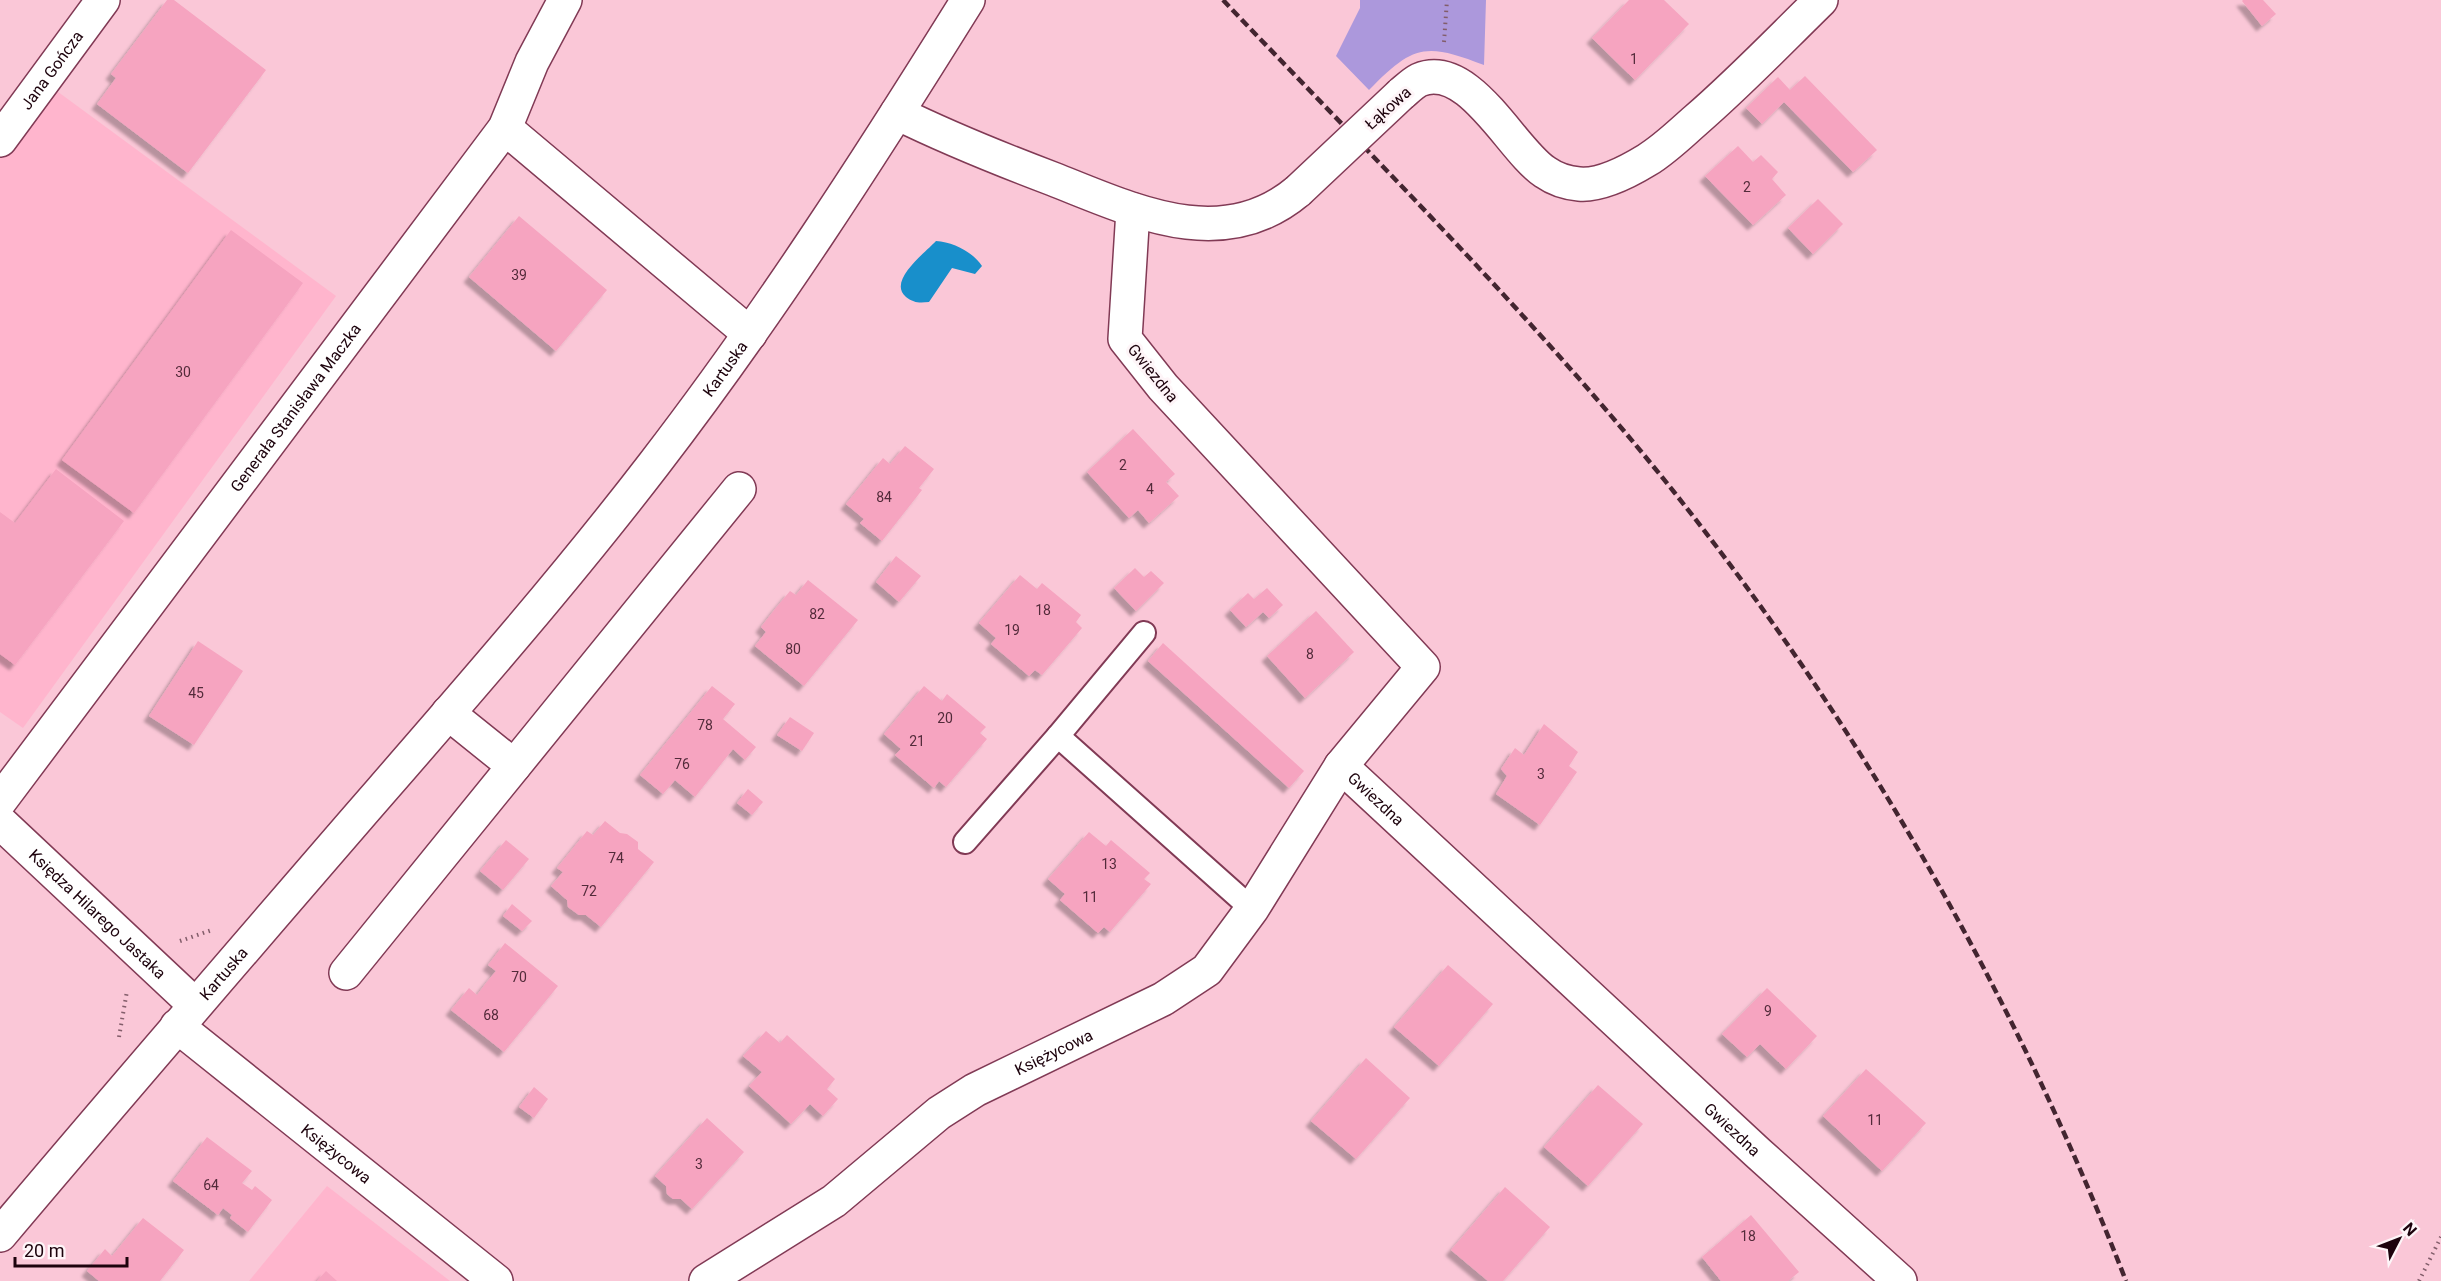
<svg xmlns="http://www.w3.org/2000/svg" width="2441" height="1281" font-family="Roboto,sans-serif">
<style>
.built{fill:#ffb5cd}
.green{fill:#ac98dc}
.water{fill:#188fcb}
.building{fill:#f6a4c0;filter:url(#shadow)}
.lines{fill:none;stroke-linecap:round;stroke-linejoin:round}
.lane-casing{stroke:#813a55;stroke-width:26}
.street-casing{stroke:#813a55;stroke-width:36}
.secondary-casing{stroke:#813a55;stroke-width:36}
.path{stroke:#825d6a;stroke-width:4;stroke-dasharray:1.5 4.5;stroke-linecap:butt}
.lane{stroke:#fff;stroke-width:22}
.street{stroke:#fff;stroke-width:33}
.secondary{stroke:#fff;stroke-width:33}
.rail{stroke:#432530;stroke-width:4.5;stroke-dasharray:9 4.5;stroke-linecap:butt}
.street-bridge-casing{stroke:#813a55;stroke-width:36;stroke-linecap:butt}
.street-bridge{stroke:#fff;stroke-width:33}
.labels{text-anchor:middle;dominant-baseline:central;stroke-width:6;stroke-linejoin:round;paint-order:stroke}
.number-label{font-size:14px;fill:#532b3a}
.street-label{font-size:16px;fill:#1d030d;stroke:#fef5f8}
</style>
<defs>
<filter id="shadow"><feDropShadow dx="-5.5" dy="5.5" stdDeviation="1.5" flood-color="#0004"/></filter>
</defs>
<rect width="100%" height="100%" fill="#fac7d7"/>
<!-- built -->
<g class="built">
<path d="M50 86 336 296 23 728 0 712V155Z"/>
<path d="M327 1186 450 1281H249Z"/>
</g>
<!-- green -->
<path class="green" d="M1360 0H1486L1484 65C1425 42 1413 45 1369 90L1336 56 1360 8Z"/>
<!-- water -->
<path class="water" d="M936 241C953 242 973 252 982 266L975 274 952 268 929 302C919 303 914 303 906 297 887 281 925 253 936 241Z"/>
<!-- building -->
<g class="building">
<path d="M167 0H174L266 70 188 173 97 104 116 78 111 74Z"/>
<path d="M1629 0H1664L1689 24 1635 80 1592 38Z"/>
<path d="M2243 0H2263L2276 14 2262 26 2242 1Z"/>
<path d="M1805 76 1877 150 1853 172 1784 102 1762 124 1746 108 1778 77 1790 90Z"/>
<path d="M1738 146 1753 162 1761 155 1778 172 1772 179 1786 195 1753 225 1705 176Z"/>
<path d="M1818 199 1843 224 1813 254 1788 228Z"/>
<path d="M519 216 607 290 556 351 469 277Z"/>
<path d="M231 230 303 283 134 513 62 460Z"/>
<path d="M1133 429 1175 474 1166 482 1179 496 1149 523 1138 510 1129 518 1087 472Z"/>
<path d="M905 446 934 469 919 488 922 490 882 541 860 523 864 519 846 504 883 458 890 464Z"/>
<path d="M56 469 124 521 15 665 0 654V512L15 523Z"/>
<path d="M896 556 921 576 899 602 876 582Z"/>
<path d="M1135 568 1144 577 1151 571 1164 583 1136 611 1114 588Z"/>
<path d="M1020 575 1037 589 1042 583 1081 615 1076 622 1082 628 1042 675 1035 670 1029 676 991 644 996 638 979 623Z"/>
<path d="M808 580 858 620 804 686 755 646 766 632 761 627 775 609 790 591 796 595Z"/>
<path d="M1267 588 1283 605 1269 618 1263 612 1246 627 1230 610 1248 593 1254 599Z"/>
<path d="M1316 611 1354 652 1305 698 1267 656Z"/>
<path d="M198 641 243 671 194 745 149 716Z"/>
<path d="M1163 643 1304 771 1289 788 1148 661Z"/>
<path d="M712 686 735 704 723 719 756 747 745 760 733 749 695 797 675 780 663 794 640 775Z"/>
<path d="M924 686 942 701 947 694 986 727 980 733 987 739 946 787 939 781 934 788 895 755 901 749 884 734Z"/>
<path d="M790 717 814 733 802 751 777 735Z"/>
<path d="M1544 724 1578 752 1569 766 1577 772 1540 825 1496 794 1507 776 1501 769 1515 748 1524 755Z"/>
<path d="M748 789 763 802 752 815 737 803Z"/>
<path d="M605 821 620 833 627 834 638 842V849L654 862 601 927 586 915H579L568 907 567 900 551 886 563 872 557 868 587 831 593 835Z"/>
<path d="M1089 832 1106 846 1111 840 1150 873 1144 879 1151 884 1110 932 1104 927 1098 933 1060 900 1065 894 1048 879Z"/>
<path d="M506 840 529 859 503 890 480 871Z"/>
<path d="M512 904 532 921 522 931 503 916Z"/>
<path d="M505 943 558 986 504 1052 451 1010 469 988 477 995 486 983 496 971 488 965Z"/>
<path d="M1448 965 1493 1004 1439 1066 1394 1027Z"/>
<path d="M1767 988 1817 1036 1786 1069 1760 1044 1747 1057 1722 1034Z"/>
<path d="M766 1031 780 1043 787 1035 835 1079 827 1089 838 1099 823 1116 810 1104 791 1124 749 1086 762 1072 743 1056Z"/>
<path d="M1366 1058 1410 1098 1356 1159 1311 1121Z"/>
<path d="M1866 1069 1926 1123 1882 1171 1823 1116Z"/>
<path d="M1598 1085 1643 1124 1588 1186 1544 1147Z"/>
<path d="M534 1087 548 1099 534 1118 519 1107Z"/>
<path d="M707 1118 744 1152 692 1209 681 1199H673L667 1194 666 1186 655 1176Z"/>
<path d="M207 1137 252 1171 242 1183 252 1190 255 1186 272 1200 248 1232 230 1218 232 1215 223 1208 218 1215 173 1181Z"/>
<path d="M1505 1187 1550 1227 1503 1281H1488L1451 1250Z"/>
<path d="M1751 1215 1799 1272 1788 1281H1721L1702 1257Z"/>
<path d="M143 1218 184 1250 160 1281H99L87 1271 105 1249 112 1256Z"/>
<path d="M326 1271 337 1281H317Z"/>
</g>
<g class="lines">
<!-- lane casing -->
<g class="lane-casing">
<g id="lane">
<path d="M1058 736 1252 909"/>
<path d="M965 842 1058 736 1144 633"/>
</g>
</g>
<!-- street casing -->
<g class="street-casing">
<g id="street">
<path d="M1401 94C1407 89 1413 83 1419 80 1469 59 1512 151 1545 172 1555 179 1567 183 1579 184 1601 186 1629 171 1647 160 1665 149 1680 134 1696 120 1740 82 1780 40 1821 0"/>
<path d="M897 113C948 138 1000 159 1053 179 1132 210 1222 255 1298 191"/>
<path d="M505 128 750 334"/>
<path id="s1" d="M0 140 103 0"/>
<path d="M448 713 514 766"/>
<path id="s2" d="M1341 766 1758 1153 1900 1281"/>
<path id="s3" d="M0 801 505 128 532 62 565 0"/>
<path id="s4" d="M0 822 195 1005"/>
<path d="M346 973 739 489"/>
<path id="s5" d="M177 1026 496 1281"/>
<path id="s6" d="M706 1281 834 1201 939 1113 975 1090 1163 999 1207 970 1252 909 1341 766 1423 667 1163 387 1125 339 1133 210"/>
</g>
</g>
<!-- secondary casing -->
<g class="secondary-casing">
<g id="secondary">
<path id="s7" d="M0 1235C119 1094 239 955 360 815 460 700 561 585 654 464 768 316 869 159 968 0"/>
</g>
</g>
<!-- path -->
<g class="path">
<path d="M1444 42 1447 0"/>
<path d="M180 941 212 930"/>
<path d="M119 1037 127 991"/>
<path d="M2419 1281 2441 1237"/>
</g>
<!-- lane -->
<use href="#lane" class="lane"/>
<!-- street -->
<use href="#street" class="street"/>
<!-- secondary -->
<use href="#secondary" class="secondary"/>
<!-- rail -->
<path class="rail" d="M1223 0C1375 160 1536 319 1674 492 1863 729 2016 998 2126 1281"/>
<!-- street-bridge casing -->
<g class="street-bridge-casing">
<path id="street-bridge" d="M1298 191 1401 94"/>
</g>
<!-- street-bridge -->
<use href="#street-bridge" class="street-bridge"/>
</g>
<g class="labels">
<!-- number labels -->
<g class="number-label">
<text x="1634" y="59">1</text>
<text x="1747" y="187">2</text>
<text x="519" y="275">39</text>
<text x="183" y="372">30</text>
<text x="1123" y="465">2</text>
<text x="1150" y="489">4</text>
<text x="884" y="497">84</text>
<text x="1043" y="610">18</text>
<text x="817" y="614">82</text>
<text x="1012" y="630">19</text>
<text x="793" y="649">80</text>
<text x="1310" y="654">8</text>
<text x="196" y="693">45</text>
<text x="945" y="718">20</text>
<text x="705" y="725">78</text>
<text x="917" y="741">21</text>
<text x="682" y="764">76</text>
<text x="1541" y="774">3</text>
<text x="616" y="858">74</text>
<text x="1109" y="864">13</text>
<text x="589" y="891">72</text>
<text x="1090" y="897">11</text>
<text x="519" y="977">70</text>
<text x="1768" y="1011">9</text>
<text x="491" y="1015">68</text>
<text x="1875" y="1120">11</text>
<text x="699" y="1164">3</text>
<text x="211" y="1185">64</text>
<text x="1748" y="1236">18</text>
</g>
<!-- street labels -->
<g class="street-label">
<text stroke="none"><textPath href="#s1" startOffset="87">Jana Gończa</textPath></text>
<text transform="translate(1388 108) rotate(-42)">Łąkowa</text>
<text stroke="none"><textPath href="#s7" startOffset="1130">Kartuska</textPath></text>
<text transform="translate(1153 373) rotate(51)">Gwiezdna</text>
<text stroke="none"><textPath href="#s3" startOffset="492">Generała Stanisława Maczka</textPath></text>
<text stroke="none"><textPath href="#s2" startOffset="48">Gwiezdna</textPath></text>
<text stroke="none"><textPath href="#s4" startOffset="134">Księdza Hilarego Jastaka</textPath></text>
<text stroke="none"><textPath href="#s7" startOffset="344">Kartuska</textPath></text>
<text stroke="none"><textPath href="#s6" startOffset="418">Księżycowa</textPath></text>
<text stroke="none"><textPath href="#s2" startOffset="534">Gwiezdna</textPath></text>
<text stroke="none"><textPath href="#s5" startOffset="204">Księżycowa</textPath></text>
</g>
</g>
<!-- north arrow -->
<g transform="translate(2399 1239) rotate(48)" stroke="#fef5f8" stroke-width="4.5" paint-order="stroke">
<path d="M0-4.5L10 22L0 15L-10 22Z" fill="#1d030d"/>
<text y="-9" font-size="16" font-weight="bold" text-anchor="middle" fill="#1d030d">N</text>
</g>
<!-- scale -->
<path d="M15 1257v9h112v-9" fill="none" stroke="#1d030d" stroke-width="3"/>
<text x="24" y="1257" font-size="18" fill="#1d030d" stroke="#fef5f8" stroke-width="4.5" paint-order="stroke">20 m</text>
</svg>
